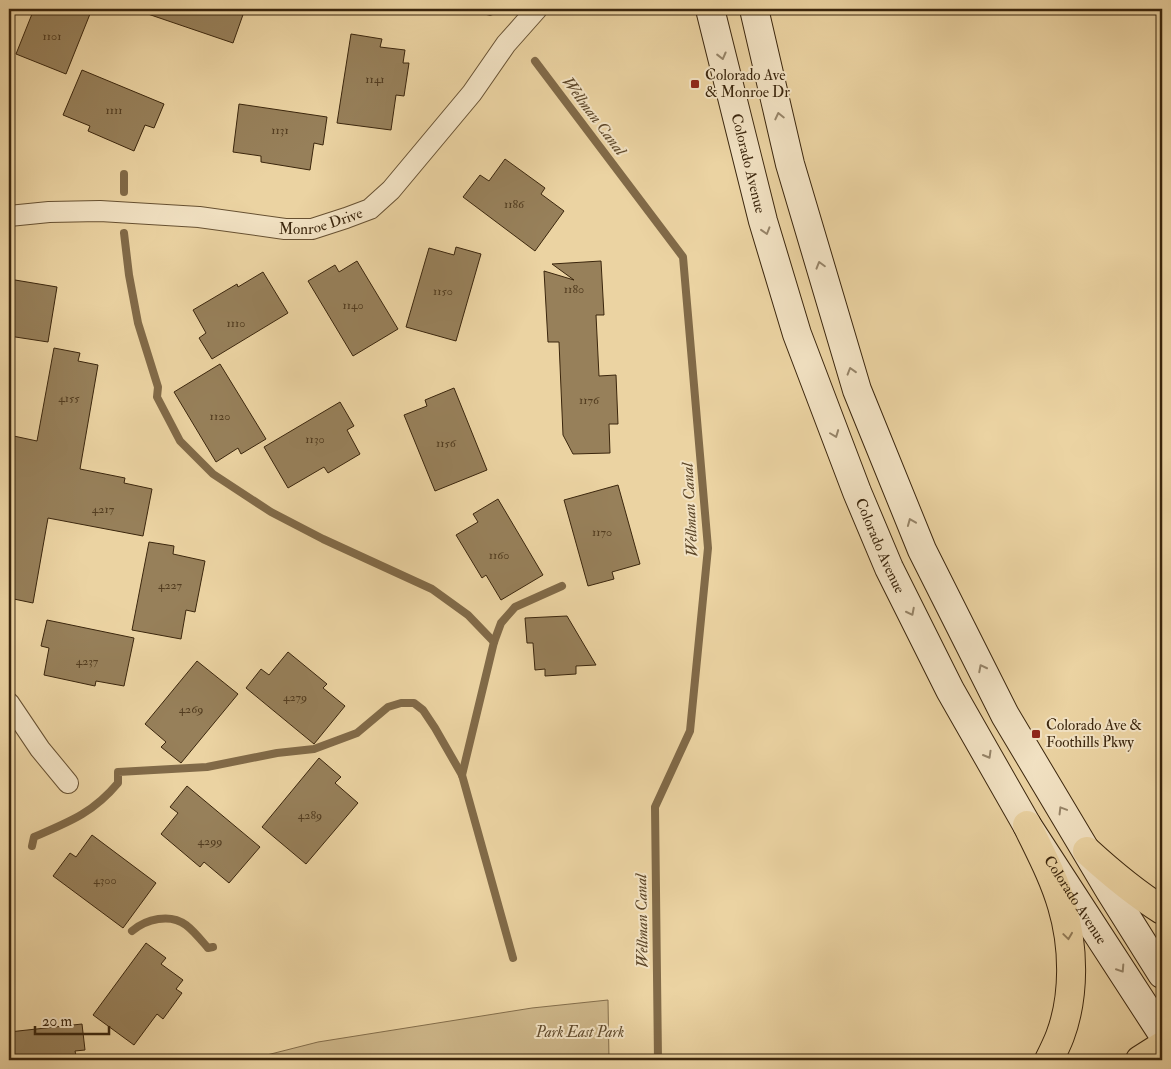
<svg xmlns="http://www.w3.org/2000/svg" width="1171" height="1069" font-family="'IM FELL Double Pica',serif">
<style>
.green{fill:#cdb689;stroke:#846e4b}
.lines{fill:none;stroke-linecap:round;stroke-linejoin:round}
.stream{stroke:#816a48;stroke-width:8}
.building{fill:#97805a;stroke:#3b260d}
.minor-casing{stroke:#675132;stroke-width:22}
.secondary-casing{stroke:#3b260d;stroke-width:30}
.trunk-casing{stroke:#3b260d;stroke-width:30}
.minor{stroke:#f2e2c3;stroke-width:20}
.secondary{stroke:#f2e2c3;stroke-width:28}
.trunk{stroke:#ebd3a2;stroke-width:28}
.oneway{stroke:#968468}
.oneway2{stroke:#937c58}
.poi-dot{fill:#8f2418;stroke:#f2e2c3;stroke-width:2}
.labels{text-anchor:middle;dominant-baseline:central;stroke-width:4;stroke-linejoin:round;paint-order:stroke}
.number-label{font-size:12px;fill:#523c20}
.poi-label{font-size:15px;fill:#3b260d;stroke:#f2e2c3;text-anchor:start}
.street-label{font-size:15px;fill:#3b260d;stroke:#f2e2c3}
.park-label{font-size:15px;font-style:italic;fill:#604a2c;stroke:#f2e2c3}
.water-label{font-size:16px;font-style:italic;fill:#5e482a;stroke:#f2e2c3}
</style>
<rect width="100%" height="100%" fill="#ebd3a2"/>
<filter id="stains"><feTurbulence type="fractalNoise" baseFrequency=".004" numOctaves="4"/><feColorMatrix values="0 0 0 0 .2 0 0 0 0 .09 0 0 0 0 .02 0 0 0 .5 -.17"/></filter>
<radialGradient id="worn" r=".72"><stop offset=".6" stop-color="#630" stop-opacity="0"/><stop offset="1" stop-color="#630" stop-opacity=".3"/></radialGradient>
<!-- green -->
<path class="green" d="M608 1000 609 1060H255L259 1057 318 1042 532 1008Z"/>
<g class="lines">
<!-- stream -->
<g class="stream">
<path d="M480 9 490 12"/>
<path d="M535 61 683 257 708 548 690 731 655 807 658 1060"/>
<path d="M124 174V192"/>
<path d="M124 233 129 275 138 323 158 387 157 397 180 441 213 474 271 512 323 539 432 589 468 615 494 642"/>
<path d="M462 775 494 642 501 623 515 607 562 586"/>
<path d="M32 846 34 837C69 822 93 813 118 783V772L207 767 277 753 314 749 357 733 388 707 401 703H414L423 710 435 728 462 775 513 958"/>
<path d="M132 931C146 919 170 913 186 925 194 931 201 940 208 948L213 947"/>
</g>
</g>
<!-- building -->
<g class="building">
<path d="M34 9H92L66 74 16 54Z"/>
<path d="M143 9H245L233 43 142 12Z"/>
<path d="M351 34 382 39 380 47 405 50 403 63H409L404 96 396 95 391 130 337 123Z"/>
<path d="M82 70 164 104 154 128 145 125 134 151 88 131 90 126 63 115Z"/>
<path d="M239 104 327 117 323 145 314 143 310 170 261 162V156L233 152Z"/>
<path d="M505 159 545 188 541 194 564 211 535 251 463 197 480 175 489 181Z"/>
<path d="M456 247 481 254 456 341 406 327 429 248 454 255Z"/>
<path d="M357 261 398 329 353 356 308 281 335 265 339 272Z"/>
<path d="M601 261 604 315H596L599 376 616 375 618 424H609L610 453 573 454 563 435 559 342H548L544 271 574 280 552 264Z"/>
<path d="M263 272 288 313 212 359 199 338 206 333 193 310 237 284 238 287Z"/>
<path d="M9 279 57 287 48 342 9 336Z"/>
<path d="M54 348 80 353 78 361 98 365 80 469 125 478 124 483 152 489 143 536 48 518 33 603 9 598V435L37 441Z"/>
<path d="M220 364 266 439 241 454 238 448 216 462 174 392Z"/>
<path d="M454 388 487 470 435 491 404 415 427 406 425 400Z"/>
<path d="M340 402 354 426 347 430 360 454 328 473 324 467 288 488 264 447Z"/>
<path d="M618 485 640 564 612 572 614 579 588 586 564 500Z"/>
<path d="M498 499 543 575 501 600 486 575 482 578 456 535 478 522 473 514Z"/>
<path d="M149 542 174 546 173 554 205 561 195 612 186 610 181 639 132 630Z"/>
<path d="M567 616 596 665 576 666V674L545 676V669L535 670 533 643H527L525 618Z"/>
<path d="M47 620 134 638 124 686 96 681 95 686 44 675 49 648 41 646Z"/>
<path d="M288 652 327 684 323 688 345 706 314 744 246 688 261 669 269 675Z"/>
<path d="M197 661 238 694 181 763 161 747 166 742 145 724Z"/>
<path d="M319 758 341 777 335 783 358 803 306 864 262 827Z"/>
<path d="M187 786 260 847 229 883 204 862 200 867 161 834 178 813 170 807Z"/>
<path d="M92 835 156 883 123 928 53 876 70 853 76 857Z"/>
<path d="M146 943 166 958 161 964 183 980 176 989 182 993 163 1019 157 1014 134 1045 93 1015Z"/>
<path d="M82 1024 85 1050 75 1051 77 1060H9V1032Z"/>
</g>
<g class="lines">
<!-- minor casing -->
<g class="minor-casing">
<g id="minor">
<path id="s1" d="M9 216 49 212 100 211 199 217 285 229H312L346 218 370 209 391 190 472 93 506 44 537 9"/>
<path d="M9 703 40 749 68 783"/>
</g>
</g>
<!-- secondary casing -->
<g class="secondary-casing">
<g id="secondary">
<path id="s2" d="M710 9 763 221 797 334 857 492 889 568 950 690 1027 825 1162 1033"/>
<path d="M754 9 790 164 857 390 922 550 1005 715 1110 891 1162 974"/>
</g>
</g>
<!-- trunk casing -->
<g class="trunk-casing">
<g id="trunk">
<path d="M1027 825C1040 852 1054 878 1062 906 1074 946 1075 996 1060 1036 1057 1044 1053 1052 1049 1060"/>
<path d="M1087 851C1111 873 1135 893 1162 910"/>
<path d="M1140 1060 1162 1046"/>
</g>
</g>
<!-- minor -->
<use href="#minor" class="minor"/>
<!-- secondary -->
<use href="#secondary" class="secondary"/>
<!-- trunk -->
<use href="#trunk" class="trunk"/>
</g>
<!-- one-way arrows -->
<defs><path id="oneway-chevron" d="M-2-3.5L2.5 0L-2 3.5" fill="none" stroke-width="1.6" stroke-linecap="round" stroke-linejoin="round" transform="scale(1.25)"/></defs>
<g class="oneway">
<use href="#oneway-chevron" transform="translate(722 56) rotate(76)"/>
<use href="#oneway-chevron" transform="translate(779 116) rotate(-103)"/>
<use href="#oneway-chevron" transform="translate(766 231) rotate(73)"/>
<use href="#oneway-chevron" transform="translate(820 265) rotate(-106)"/>
<use href="#oneway-chevron" transform="translate(851 371) rotate(-107)"/>
<use href="#oneway-chevron" transform="translate(835 434) rotate(69)"/>
<use href="#oneway-chevron" transform="translate(911 522) rotate(-112)"/>
<use href="#oneway-chevron" transform="translate(911 612) rotate(63)"/>
<use href="#oneway-chevron" transform="translate(982 668) rotate(-117)"/>
<use href="#oneway-chevron" transform="translate(988 755) rotate(60)"/>
<use href="#oneway-chevron" transform="translate(1062 810) rotate(-121)"/>
<use href="#oneway-chevron" transform="translate(1121 969) rotate(57)"/>
</g>
<use class="oneway2" href="#oneway-chevron" transform="translate(1068 936) rotate(82)"/>
<!-- markers -->
<g class="poi-dot">
<rect x="690" y="79" width="10" height="10" rx="2.5"/>
<rect x="1031" y="729" width="10" height="10" rx="2.5"/>
</g>
<g class="labels">
<!-- number labels -->
<g class="number-label">
<text x="52" y="36">1101</text>
<text x="375" y="79">1141</text>
<text x="114" y="110">1111</text>
<text x="280" y="130">1131</text>
<text x="514" y="204">1186</text>
<text x="574" y="289">1180</text>
<text x="443" y="291">1150</text>
<text x="353" y="305">1140</text>
<text x="236" y="323">1110</text>
<text x="69" y="398">4155</text>
<text x="589" y="400">1176</text>
<text x="220" y="416">1120</text>
<text x="315" y="439">1130</text>
<text x="446" y="443">1156</text>
<text x="103" y="509">4217</text>
<text x="602" y="532">1170</text>
<text x="499" y="555">1160</text>
<text x="170" y="585">4227</text>
<text x="87" y="661">4237</text>
<text x="295" y="697">4279</text>
<text x="191" y="709">4269</text>
<text x="310" y="815">4289</text>
<text x="210" y="841">4299</text>
<text x="105" y="880">4300</text>
</g>
<!-- poi labels -->
<g class="poi-label">
<text x="705" y="75">Colorado Ave<tspan x="705" dy="17">&amp; Monroe Dr</tspan></text>
<text x="1046" y="725">Colorado Ave &amp;<tspan x="1046" dy="17">Foothills Pkwy</tspan></text>
</g>
<!-- street labels -->
<g class="street-label">
<text stroke="none"><textPath href="#s2" startOffset="159">Colorado Avenue</textPath></text>
<text stroke="none"><textPath href="#s1" startOffset="314">Monroe Drive</textPath></text>
<text stroke="none"><textPath href="#s2" startOffset="564">Colorado Avenue</textPath></text>
<text stroke="none"><textPath href="#s2" startOffset="969">Colorado Avenue</textPath></text>
</g>
<!-- park labels -->
<g class="park-label">
<text x="580" y="1032">Park East Park</text>
</g>
<!-- water labels -->
<g class="water-label">
<text transform="translate(594 116) rotate(53)">Wellman Canal</text>
<text transform="translate(690 510) rotate(-93)">Wellman Canal</text>
<text transform="translate(642 921) rotate(-91)">Wellman Canal</text>
</g>
</g>
<!-- margin -->
<rect width="1171" height="1069" fill="none" stroke="#ebd3a2" stroke-width="30"/>
<rect x="10" y="10" width="1151" height="1049" fill="none" stroke="#3b260d" stroke-width="2.5"/>
<rect x="15" y="15" width="1141" height="1039" fill="none" stroke="#3b260d"/>
<!-- scale -->
<path d="M35 1026v8h74v-8" fill="none" stroke="#3b260d" stroke-width="2.5"/>
<text x="42" y="1026" font-size="15" fill="#3b260d" stroke="#f2e2c3" stroke-width="4" paint-order="stroke">20 m</text>
<rect width="100%" height="100%" filter="url(#stains)"/>
<rect width="100%" height="100%" fill="url(#worn)"/>
</svg>
